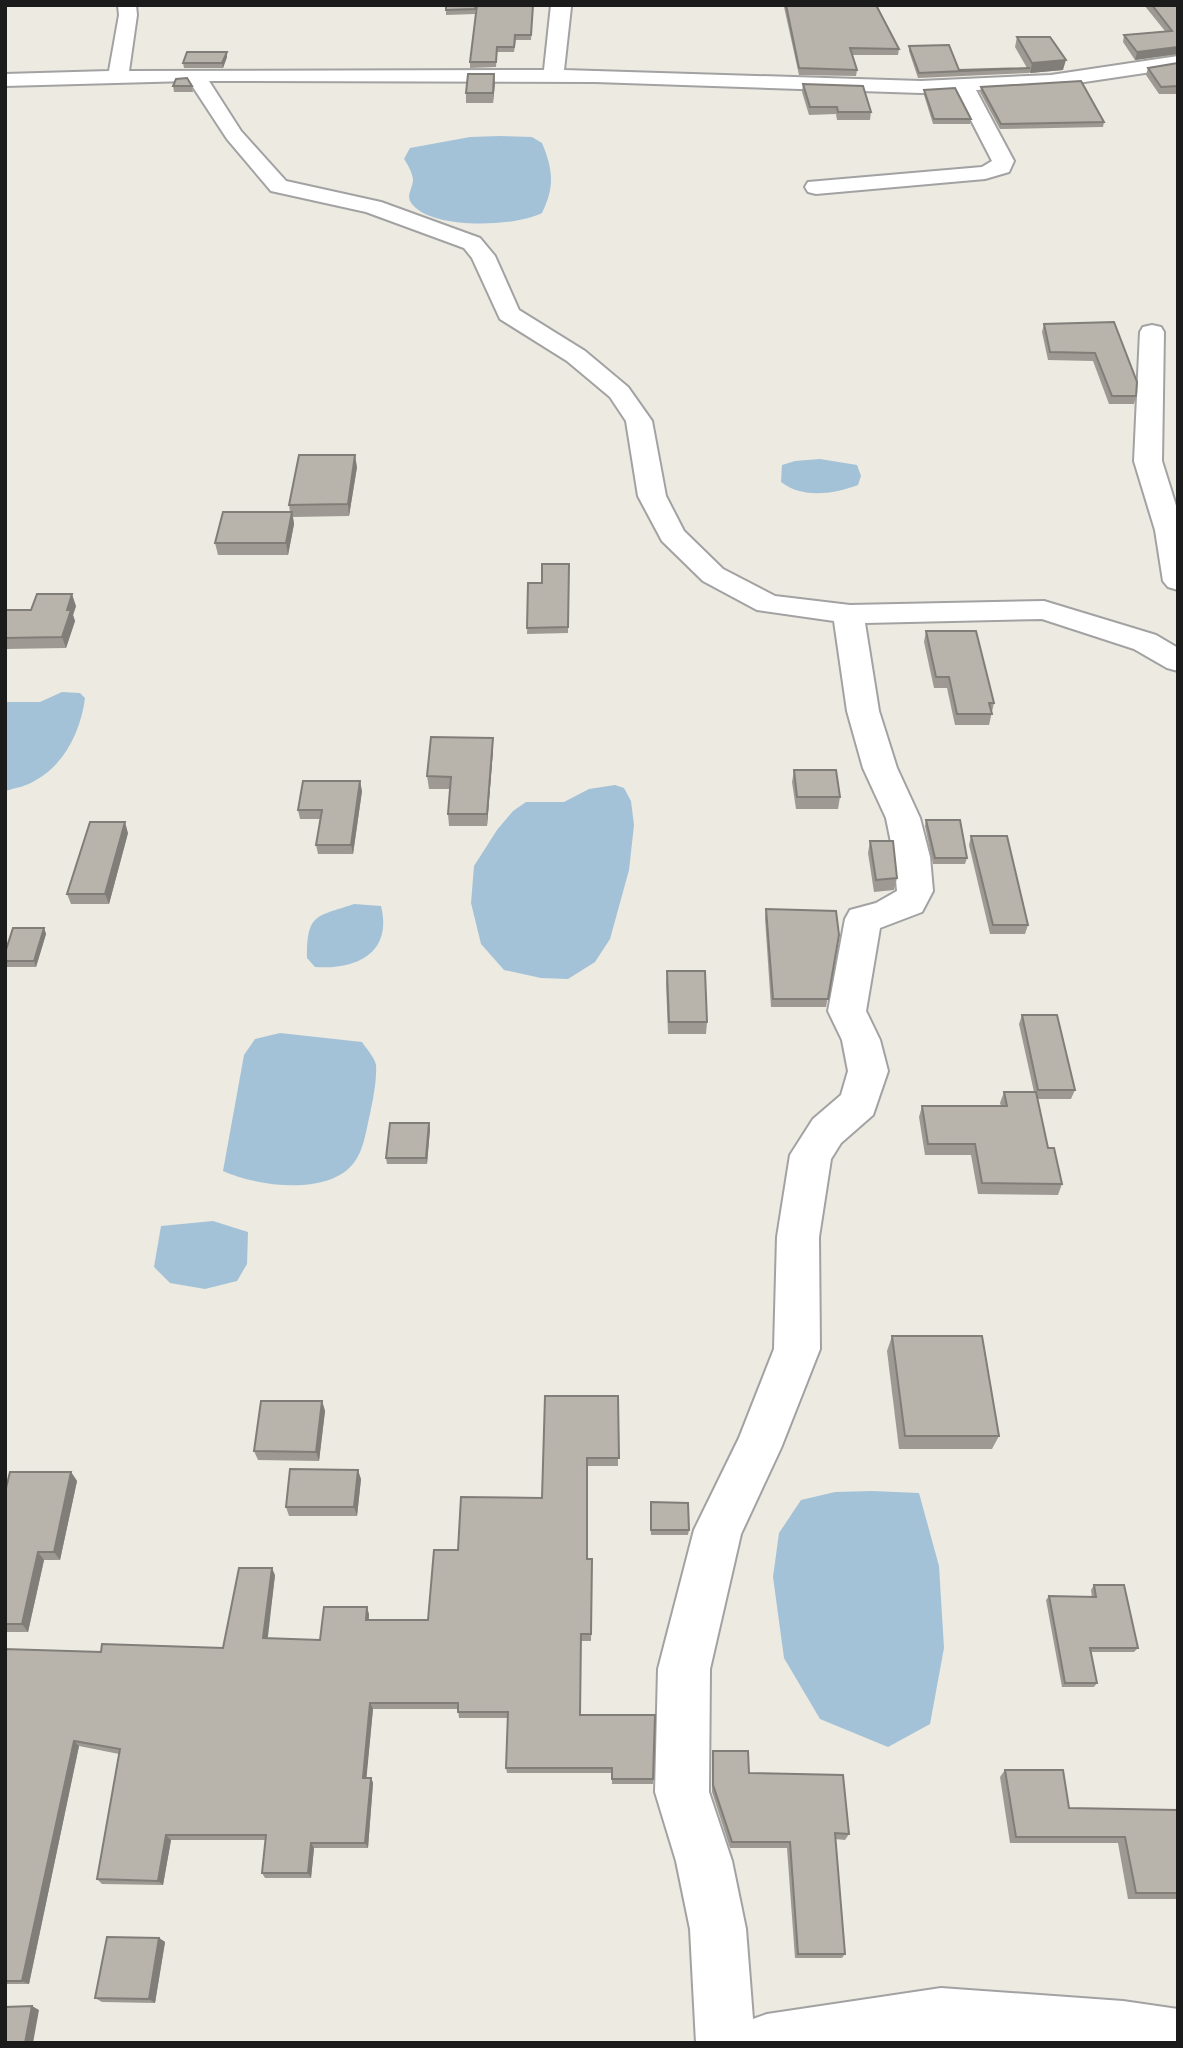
<svg xmlns="http://www.w3.org/2000/svg" width="1183" height="2048" font-family="Cabin,sans-serif">
<style>
.water{fill:#a4c2d7}
.lines{fill:none;stroke-linecap:round;stroke-linejoin:round}
.minor-casing{stroke:#a2a2a2;stroke-width:4}
.minor{fill:#fff;fill-rule:evenodd}
.wall{fill:#9e9a93}
.shaded-wall{fill:#817d78}
.building{fill:#b8b3ab;stroke:#817d78;stroke-width:2}
</style>
<rect width="100%" height="100%" fill="#eceae1"/>
<!-- water -->
<g class="water">
<path d="M499 136 532 137 542 143C553 169 555 187 542 213 515 227 432 230 412 204 405 196 413 189 413 179 412 172 408 165 404 159L410 148 470 137Z"/>
<path d="M820 459 857 465 861 476 858 485C833 494 803 499 781 482L782 465 795 461Z"/>
<path d="M62 692 80 693 85 698C81 730 65 764 36 780 28 786 15 788 5 791V702H40Z"/>
<path d="M615 785 624 788 631 801 634 825 629 870 610 939 595 962 568 979 541 978 504 970 481 944 471 903 474 866 497 830 513 811 526 802H564L589 789Z"/>
<path d="M354 904 381 906C393 954 355 970 315 967L307 958C307 913 316 917 354 904Z"/>
<path d="M280 1033 362 1042C366 1048 375 1058 376 1065 377 1079 373 1100 370 1114 366 1130 364 1152 352 1165 325 1196 256 1186 223 1171L244 1055 255 1039Z"/>
<path d="M213 1221 248 1232 247 1264 237 1281 205 1289 170 1283 154 1267 161 1226Z"/>
<path d="M872 1491 919 1493 939 1566 944 1648 930 1724 888 1747 820 1719 784 1658 773 1577 779 1533 801 1500 835 1492Z"/>
</g>
<g class="lines">
<!-- minor casing -->
<g class="minor-casing">
<g id="minor">
<path d="M118 5H136L137 15 129 71 544 70 551 5 571 7 564 70 921 81 1051 75 1178 56V68L1051 87 976 90 1014 161 1009 172 985 179 816 194 808 192 805 187 808 182 982 167 992 161 956 91 921 93 595 82 209 81 241 131 286 181 381 202 480 238 495 256 519 310 585 351 628 387 652 421 666 496 684 531 723 569 775 596 850 605 1044 601 1156 635 1178 648V671L1167 668 1134 649 1042 619 865 623 879 711 897 768 920 818 930 857 933 891 922 912 880 928 866 1011 880 1040 888 1071 873 1115 841 1143 831 1159 819 1237 820 1349 781 1448 741 1534 710 1669 709 1792 732 1861 746 1929 753 2019 767 2014 941 1988 1123 2001 1178 2009V2043H696L690 1929 676 1861 655 1792 658 1669 694 1530 739 1438 774 1349 777 1237 790 1155 813 1119 841 1095 848 1071 842 1040 828 1011 845 919 850 910 876 903 897 891 894 857 886 818 863 768 847 711 834 621 757 610 703 581 662 541 638 496 626 421 610 397 567 361 500 319 472 258 464 248 366 212 271 191 227 139 189 81 5 86V74L109 71 119 15Z"/>
<path d="M1152 325 1161 327 1164 332 1162 461 1178 512V590L1168 587 1163 581 1155 530 1134 461 1140 332 1143 327Z"/>
</g>
</g>
<!-- minor -->
<use href="#minor" class="minor"/>
</g>
<!-- wall -->
<g class="wall">
<path d="M446 5H476L475 14 446 15Z"/>
<path d="M533 5 531 40H516L514 52H497L496 67 470 68V62Z"/>
<path d="M755 5H876L899 49 898 55H852L857 70 856 76 799 75 784 7Z"/>
<path d="M1144 5H1178V54L1135 60 1123 42 1124 35 1165 31Z"/>
<path d="M1017 37 1063 70 1030 73 1029 72V73L918 78 909 51V46L959 70 1027 68 1015 47Z"/>
<path d="M227 57 223 68H184L183 63Z"/>
<path d="M1178 63V94H1159L1146 75 1148 68Z"/>
<path d="M494 74 493 103H466V93Z"/>
<path d="M803 84 871 112 870 120H837L836 114 809 115 802 92Z"/>
<path d="M173 86H192L193 92H174Z"/>
<path d="M981 87 1104 122 1103 127 1000 129 980 92Z"/>
<path d="M924 90 971 119 970 124H933L924 95Z"/>
<path d="M1114 322 1136 396 1134 404H1109L1093 361 1048 360 1042 332 1044 324Z"/>
<path d="M357 467 349 516 293 517 294 524 288 555H218L215 543 290 512 289 505Z"/>
<path d="M569 564 568 633 527 634 528 583H542Z"/>
<path d="M76 606 73 615 75 621 66 648 5 649V610H31Z"/>
<path d="M926 631 994 703 989 725H955L947 688H934L924 642Z"/>
<path d="M493 750 487 826H449L448 814 450 789H429L427 776Z"/>
<path d="M794 770 840 797 838 809H796L792 782Z"/>
<path d="M362 791 353 854H318L316 845 320 819H300L298 810Z"/>
<path d="M926 820 967 858 965 864H933L925 826Z"/>
<path d="M128 833 109 904H71L67 894Z"/>
<path d="M971 836 1028 925 1025 934H990L969 845Z"/>
<path d="M870 841 897 878 894 890 874 892 868 853Z"/>
<path d="M766 909 839 935 826 1007H771L765 918Z"/>
<path d="M44 928 46 934 36 967H5V953Z"/>
<path d="M667 971 707 1022 706 1034H668L666 983Z"/>
<path d="M1022 1015 1075 1090 1071 1099H1037L1048 1148 1062 1184 1058 1195 978 1194 971 1155H925L919 1117 922 1106H1001L1000 1103 1004 1092H1034L1019 1024Z"/>
<path d="M429 1123 430 1129 427 1164H387L386 1158Z"/>
<path d="M892 1336 999 1436 992 1449H899L887 1351Z"/>
<path d="M618 1396V1466H587V1559H592L591 1641H581L580 1715 653 1779V1784H612V1773H507L506 1768 508 1718H459L458 1709H373L366 1778H371L373 1783 368 1848H314L311 1878H265L262 1873 266 1840H171L163 1885 102 1884 97 1879 119 1754 79 1746 29 1984H5V1649L101 1652 223 1648 275 1575 267 1638 320 1640 369 1614V1620H428L458 1550 542 1498Z"/>
<path d="M322 1401 325 1411 319 1461 258 1460 254 1451Z"/>
<path d="M71 1472 77 1481 60 1560H44L28 1632H5V1492Z"/>
<path d="M361 1479 357 1516H289L286 1507Z"/>
<path d="M650 1507 689 1530 688 1535H651Z"/>
<path d="M1094 1585 1138 1648 1134 1652H1091L1097 1683 1094 1687H1062L1046 1600 1049 1596 1092 1597 1091 1590Z"/>
<path d="M713 1751 849 1834 845 1840 835 1839 845 1954 842 1958H795L787 1848H730L712 1792V1758Z"/>
<path d="M1005 1770 1069 1808 1178 1810V1899H1128L1118 1843H1010L1000 1777Z"/>
<path d="M159 1938 165 1942 155 2003 102 2002 95 1998Z"/>
</g>
<!-- shaded-wall -->
<g class="shaded-wall">
<path d="M1178 47V54L1135 60 1137 52Z"/>
<path d="M227 52V57L223 68 222 63Z"/>
<path d="M1066 60 1063 70 1030 73 1032 63Z"/>
<path d="M494 74 495 84 493 103V93Z"/>
<path d="M355 455 357 467 349 516 348 504Z"/>
<path d="M292 512 294 524 288 555 286 543Z"/>
<path d="M72 594 76 606 73 615 75 621 66 648 62 637 67 610Z"/>
<path d="M493 738V750L487 826V814Z"/>
<path d="M360 781 362 791 353 854 351 845Z"/>
<path d="M125 822 128 833 109 904 105 894Z"/>
<path d="M44 928 46 934 36 967 34 961Z"/>
<path d="M429 1123 430 1129 427 1164 426 1158Z"/>
<path d="M322 1401 325 1411 319 1461 316 1452Z"/>
<path d="M358 1470 361 1479 357 1516 354 1507Z"/>
<path d="M71 1472 77 1481 60 1560 54 1552Z"/>
<path d="M38 1552 44 1560 28 1632 22 1624Z"/>
<path d="M272 1568 275 1575 267 1645 263 1638Z"/>
<path d="M367 1607 369 1614 368 1626 366 1620Z"/>
<path d="M370 1703 373 1709 366 1783 363 1778Z"/>
<path d="M74 1741 79 1746 29 1984 22 1981Z"/>
<path d="M371 1778 373 1783 368 1848 365 1843Z"/>
<path d="M166 1835 171 1840 163 1885 158 1881Z"/>
<path d="M311 1843 314 1848 311 1878 308 1873Z"/>
<path d="M159 1938 165 1942 155 2003 149 1999Z"/>
<path d="M32 2006 39 2010 33 2043H25Z"/>
</g>
<!-- building -->
<g class="building">
<path d="M446 5H476L475 9 446 10Z"/>
<path d="M477 5H533L531 35H515L514 47H497L496 62H470Z"/>
<path d="M786 5H876L899 49 850 48 857 70 799 68Z"/>
<path d="M1152 5H1178V47L1137 52 1124 35 1172 31Z"/>
<path d="M1017 37H1050L1066 60 1032 63Z"/>
<path d="M949 45 959 70 1030 68 919 73 909 46Z"/>
<path d="M187 52H227L222 63H183Z"/>
<path d="M1178 63V86L1161 87 1148 68Z"/>
<path d="M468 74H494L493 93H466Z"/>
<path d="M187 78 192 86H173L176 79Z"/>
<path d="M1081 81 1104 122 1001 124 981 87Z"/>
<path d="M803 84 863 86 871 112H838L837 107H810Z"/>
<path d="M955 88 971 119H934L924 90Z"/>
<path d="M1114 322 1137 382 1136 396H1112L1095 353 1050 352 1044 324Z"/>
<path d="M299 455H355L348 504 289 505Z"/>
<path d="M223 512H292L286 543H215Z"/>
<path d="M542 564H569L568 627 527 628 528 583H542Z"/>
<path d="M37 594H72L67 610H71L62 637 5 638V610H31Z"/>
<path d="M926 631H976L994 703H989L992 714H957L949 677H936Z"/>
<path d="M431 737 493 738 487 814H448L451 777 427 776Z"/>
<path d="M794 770H836L840 797H797Z"/>
<path d="M303 781H360L351 845H316L322 810H298Z"/>
<path d="M926 820H960L967 858H935Z"/>
<path d="M90 822H125L105 894H67Z"/>
<path d="M971 836H1007L1028 925H993Z"/>
<path d="M870 841H893L897 878 876 880Z"/>
<path d="M766 909 836 911 839 935 828 999H773Z"/>
<path d="M13 928H44L34 961H5V953Z"/>
<path d="M667 971H705L707 1022H669Z"/>
<path d="M1022 1015H1057L1075 1090H1038Z"/>
<path d="M1004 1092H1036L1048 1148H1054L1062 1184 982 1183 975 1144H928L922 1106H1007Z"/>
<path d="M390 1123H429L426 1158H386Z"/>
<path d="M892 1336H982L999 1436H905Z"/>
<path d="M545 1396H618L619 1458H587V1559H592L591 1634H581L580 1715H655L653 1779H612V1768H506L508 1712H458V1703H370L363 1778H371L365 1843H311L308 1873H262L266 1835H166L158 1881 97 1879 120 1749 74 1741 22 1981H5V1649L101 1652 102 1644 223 1648 239 1568H272L263 1638 320 1640 324 1607H367L366 1620H428L434 1550H458L461 1497 542 1498Z"/>
<path d="M261 1401H322L316 1452 254 1451Z"/>
<path d="M290 1469 358 1470 354 1507H286Z"/>
<path d="M10 1472H71L54 1552H38L22 1624H5V1492Z"/>
<path d="M651 1502 688 1503 689 1530H651Z"/>
<path d="M1094 1585H1124L1138 1648H1090L1097 1683H1065L1049 1596 1096 1597Z"/>
<path d="M713 1751H748L749 1773 843 1775 849 1834 835 1833 845 1954H798L790 1842H732L713 1785Z"/>
<path d="M1005 1770H1063L1069 1808 1178 1810V1893H1136L1125 1837H1016Z"/>
<path d="M107 1937 159 1938 149 1999 95 1998Z"/>
<path d="M32 2006 25 2043H5V2007Z"/>
</g>
<!-- border -->
<rect width="1183" height="2048" fill="none" stroke="#1b1b1b" stroke-width="14"/>
</svg>
